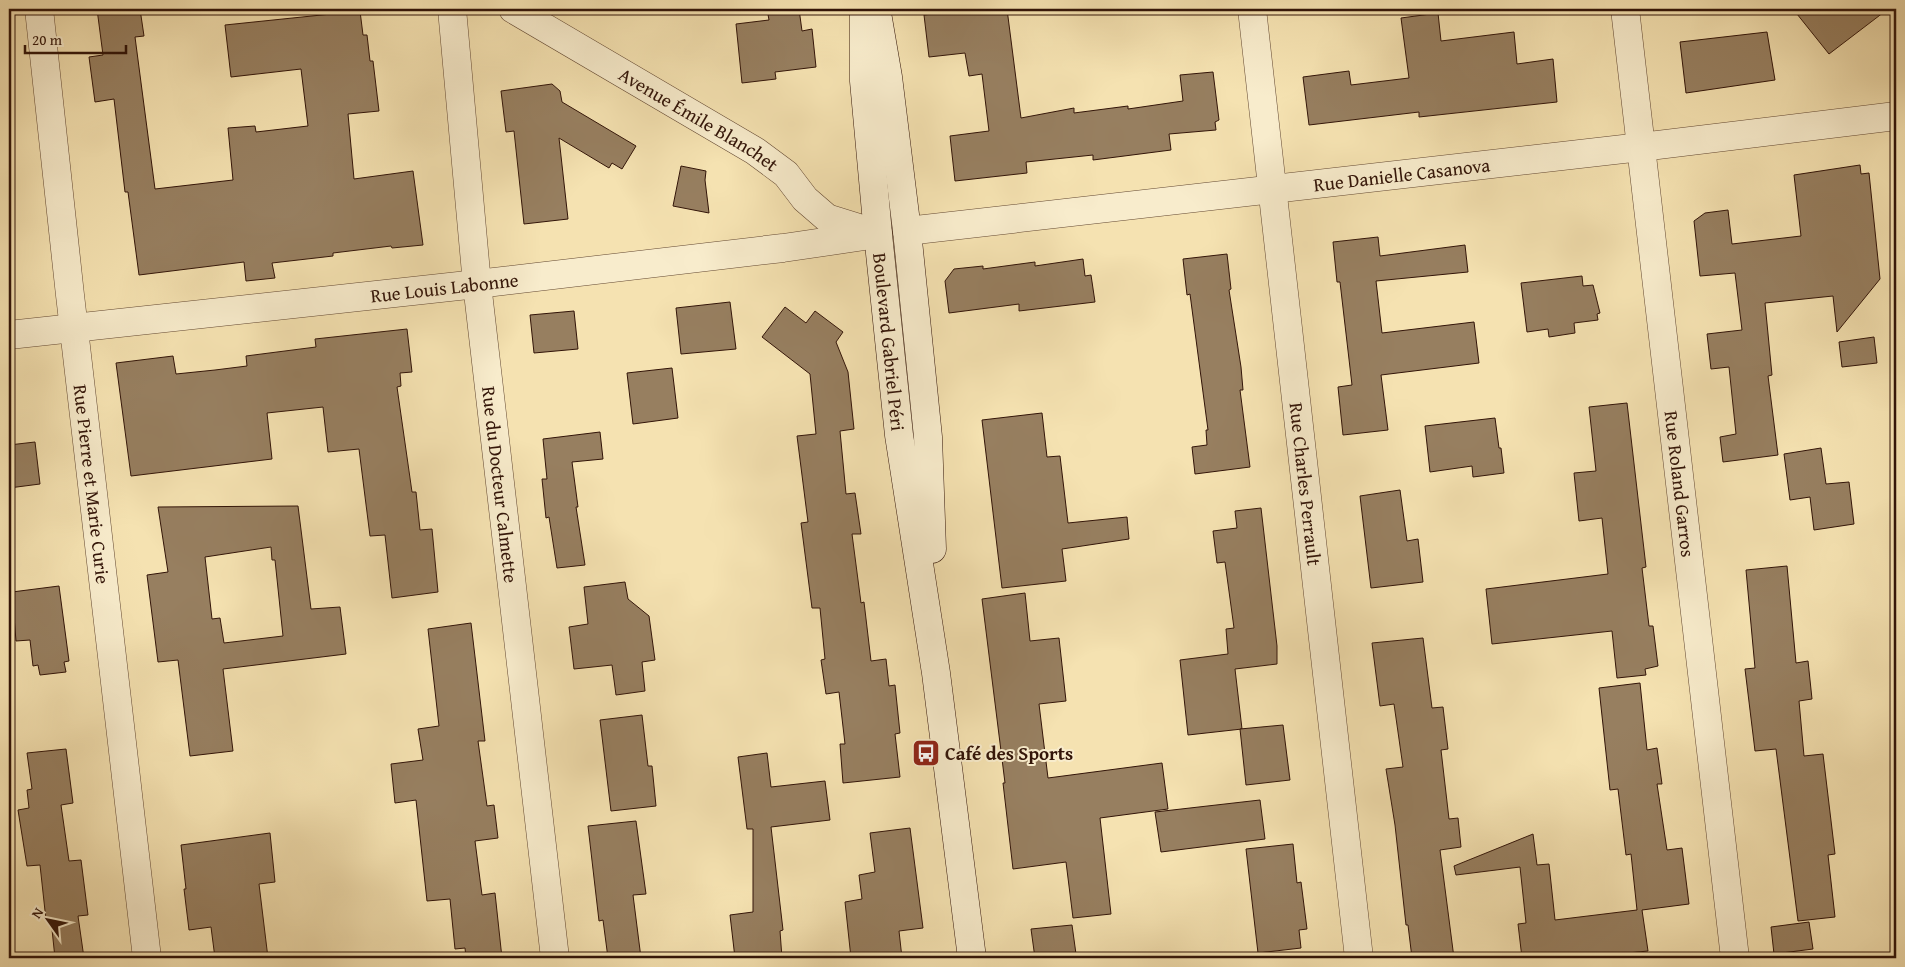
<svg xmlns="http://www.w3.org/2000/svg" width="1905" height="967" font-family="'Gentium Book Plus',serif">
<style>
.building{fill:#977f60;stroke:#321408;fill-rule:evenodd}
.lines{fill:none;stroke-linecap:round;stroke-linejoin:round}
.street-casing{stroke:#634832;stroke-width:29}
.secondary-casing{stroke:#321408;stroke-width:29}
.street{stroke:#f8eccc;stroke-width:28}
.secondary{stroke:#f8eccc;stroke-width:28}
.labels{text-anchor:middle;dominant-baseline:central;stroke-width:4;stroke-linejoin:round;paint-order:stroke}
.street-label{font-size:19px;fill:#321408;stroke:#f8eccc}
.poi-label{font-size:19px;font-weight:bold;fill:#321408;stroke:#f8eccc;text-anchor:start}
</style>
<rect width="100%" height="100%" fill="#f5e2b1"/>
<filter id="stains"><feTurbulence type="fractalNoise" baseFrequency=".004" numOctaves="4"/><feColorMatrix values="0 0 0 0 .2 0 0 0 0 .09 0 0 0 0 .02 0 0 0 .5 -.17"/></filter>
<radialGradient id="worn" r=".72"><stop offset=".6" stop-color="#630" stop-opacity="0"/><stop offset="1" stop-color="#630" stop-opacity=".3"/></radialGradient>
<!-- building -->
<g class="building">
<path d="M97 9H140L144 36 135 37 155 189 233 180 228 128 255 126 256 132 308 126 301 69 231 77 225 25 360 11 363 35H367L370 61H373L379 111 348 114 354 179 413 171 423 245 392 248 391 246 333 253V256L272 263 275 278 246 281 244 262 139 275 128 192H125L114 99 95 102 89 57 103 55Z"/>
<path d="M767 9H799L802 31 812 29 816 67 775 72 776 79 742 83 736 24 769 20Z"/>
<path d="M976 9H1007L1021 118 1074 108V113L1128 106V109L1183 101 1180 75 1213 72 1219 120 1215 122 1216 130 1169 134 1171 150 1093 160V155L1026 162 1027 173 955 181 950 136 989 131 982 74 969 76 965 53 929 57 924 15Z"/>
<path d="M1793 9H1888L1829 54Z"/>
<path d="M1438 13 1441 41 1514 32 1517 64 1553 59 1557 102 1419 117V112L1309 125 1303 77 1349 71 1351 85 1409 78 1401 18Z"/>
<path d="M1767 32 1775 80 1686 93 1680 42Z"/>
<path d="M552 84 560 91 562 102 636 146 622 169 612 163 609 168 559 138 568 219 524 224 514 131 506 132 501 91Z"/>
<path d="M1860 165 1861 174 1869 173 1880 279 1837 332 1833 296 1765 303 1772 375 1768 376 1778 455 1723 462 1720 437 1736 434 1729 367 1711 369 1707 334 1742 330 1735 273 1700 276 1694 221 1705 213 1728 210 1732 244 1801 236 1794 175Z"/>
<path d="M681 166 706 171 705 180 709 213 673 206Z"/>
<path d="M1378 237 1380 256 1465 245 1468 272 1376 281 1382 333 1474 322 1479 363 1381 375 1388 430 1343 435 1338 387 1352 385 1340 282H1337L1333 242Z"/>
<path d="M1227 254 1231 289 1229 290 1241 367 1243 390H1240L1250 467 1195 474 1192 447 1207 445 1206 430H1208L1190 294 1187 295 1183 259Z"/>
<path d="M1083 259 1085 276 1091 275 1095 302 1019 311V304L949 313 945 281 954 269 983 266V269L1035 262V266Z"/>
<path d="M1582 276 1583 286 1593 285 1600 313 1597 314 1598 320 1574 323 1575 333 1549 337 1548 329 1527 332 1521 283Z"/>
<path d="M730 302 736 349 681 354 676 308Z"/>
<path d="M785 307 806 323 815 311 843 332 836 342 848 372 854 429 840 431 846 494 855 493 861 534H852L861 603 864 602 871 661 886 659 889 686 895 685 900 733 895 734 900 777 843 783 840 744H845L839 692 826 694 821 660 825 659 820 608H812L801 523 808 522 797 436 816 434 810 374 762 337Z"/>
<path d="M574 311 578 349 534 353 530 315Z"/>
<path d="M407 329 412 372 400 373 401 386 397 387 412 492H416L420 530 432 529 438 592 392 598 385 535 370 536 359 449 328 452 323 407 267 413 272 459 131 476 116 363 173 356 176 374 215 370 247 366 246 356 316 347 315 339Z"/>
<path d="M1874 337 1877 363 1842 367 1839 342Z"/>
<path d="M672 368 678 418 633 424 627 373Z"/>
<path d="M1627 403 1646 567 1642 568 1649 626H1653L1658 666 1645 669 1646 675 1617 678 1612 631 1492 644 1486 589 1608 574 1602 518 1579 521 1574 473 1596 471 1589 407Z"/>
<path d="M1042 413 1047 457 1060 456 1068 523 1127 517 1129 539 1062 549 1066 581 1002 588 982 420Z"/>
<path d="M1495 418 1499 448H1501L1504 473 1473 477 1472 466 1430 472 1425 426Z"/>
<path d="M600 432 603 459 572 462 578 507H576L585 565 557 568 549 517 546 518 542 479H547L543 439Z"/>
<path d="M35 442 40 484 9 488V445Z"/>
<path d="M1821 448 1826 484 1849 482 1854 524 1814 530 1810 497 1790 500 1784 454Z"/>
<path d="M1400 490 1407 541 1418 539 1423 582 1371 588 1360 496Z"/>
<path d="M298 506 311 609 340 607 346 654 223 669 233 751 190 756 178 660 158 662 147 575 168 572 158 507ZM271 547 272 560H275L283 636 224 643 220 618 212 619 205 557Z"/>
<path d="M1261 508 1277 646V664L1235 669 1242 729 1188 735 1180 660 1228 654 1226 629 1234 628 1225 562 1217 563 1213 531 1237 528 1235 511Z"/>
<path d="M1787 566 1796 663 1808 661 1812 699 1799 701 1804 756 1823 754 1835 854 1828 855 1835 917 1798 921 1776 749 1755 751 1745 669 1755 668 1746 570Z"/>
<path d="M625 582 628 599 649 616 655 660 642 662 645 691 616 695 612 665 574 669 569 627 588 624 584 587Z"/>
<path d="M59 586 69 661 64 662 66 672 40 675 38 665 33 666 30 640 16 641 12 592Z"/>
<path d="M1025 593 1030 641 1059 638 1066 701 1039 704 1048 778 1162 763 1168 809 1100 818 1111 914 1073 918 1066 862 1013 869 1003 783H1005L982 599Z"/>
<path d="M471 623 485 741H478L487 806 494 805 498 838 475 841 482 895 495 893 502 958H466L465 948 455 949 450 899 427 901 416 800 395 803 391 764 423 760 418 729 439 726 428 629Z"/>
<path d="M1423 638 1432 708 1443 707 1448 749 1441 750 1449 819 1458 818 1461 847 1440 850 1454 958H1412L1408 925H1406L1395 825 1386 769 1403 767 1394 704 1380 706 1372 643Z"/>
<path d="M1640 683 1647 750 1657 748 1662 784H1657L1667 850 1682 848 1689 904 1642 910 1648 951 1578 958H1522L1518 924 1526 923 1520 867 1456 875 1454 866 1533 834 1537 865 1549 864 1555 920 1637 910 1631 854 1626 855 1618 789 1610 790 1599 688Z"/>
<path d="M642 715 648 766H652L656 806 611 811 600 720Z"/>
<path d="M1283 725 1290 780 1246 785 1240 729Z"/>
<path d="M66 749 73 803 61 805 69 861 81 860 88 915 78 916 84 958H55L51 920H46L40 865 27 866 18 810 29 808 27 790 32 789 27 753Z"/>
<path d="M767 753 771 787 825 781 830 820 771 827 783 930 780 931 782 958H735L730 915 753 912V829H747L738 757Z"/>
<path d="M1260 800 1265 839 1161 852 1155 812Z"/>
<path d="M636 821 646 894 633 895 641 958H608L603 920 599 921 588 826Z"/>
<path d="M910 828 923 928 899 931 902 958H851L845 902 862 899 859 875 875 872 870 833Z"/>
<path d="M270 833 275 882 259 884 268 958H215L211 927 189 930 184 889H186L181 845Z"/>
<path d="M1293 844 1297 883 1301 882 1307 929 1299 930 1301 948 1258 953 1246 849Z"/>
<path d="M1809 922 1813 949 1774 954 1771 927Z"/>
<path d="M1072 925 1076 954 1035 958 1031 929Z"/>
</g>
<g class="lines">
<!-- street casing -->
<g class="street-casing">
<g id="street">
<path id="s1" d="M39 9 70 295 147 958"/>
<path id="s2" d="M452 9 477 284 555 958"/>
<path id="s3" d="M513 9 755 151 786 174 805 199 827 218 872 232"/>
<path id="s4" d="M1252 9 1359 958"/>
<path id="s5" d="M1625 9 1735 958"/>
<path id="s6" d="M907 231 1641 147 1896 116"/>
<path id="s7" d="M9 335 477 284 783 248 878 234"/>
</g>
</g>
<!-- secondary casing -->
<g class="secondary-casing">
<g id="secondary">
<path id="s8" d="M864 9V81L878 234 899 435 936 673 972 958"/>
<path d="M877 13 888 77 907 231 928 437 932 549"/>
</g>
</g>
<!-- street -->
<use href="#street" class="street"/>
<!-- secondary -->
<use href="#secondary" class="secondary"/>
</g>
<!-- icons -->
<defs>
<g id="bus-square" transform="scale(1.4375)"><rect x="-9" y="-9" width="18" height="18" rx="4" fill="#8f2418" stroke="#f8eccc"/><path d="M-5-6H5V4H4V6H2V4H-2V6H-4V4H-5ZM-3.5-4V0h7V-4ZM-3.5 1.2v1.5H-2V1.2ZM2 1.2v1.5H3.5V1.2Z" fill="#fff"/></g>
</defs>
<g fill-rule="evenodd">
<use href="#bus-square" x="926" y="753"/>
</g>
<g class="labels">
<!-- street labels -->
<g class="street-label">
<text stroke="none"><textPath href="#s3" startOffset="216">Avenue Émile Blanchet</textPath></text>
<text stroke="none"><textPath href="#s6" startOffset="498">Rue Danielle Casanova</textPath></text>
<text stroke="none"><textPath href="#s7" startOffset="438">Rue Louis Labonne</textPath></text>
<text stroke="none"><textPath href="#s8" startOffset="334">Boulevard Gabriel Péri</textPath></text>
<text stroke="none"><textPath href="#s1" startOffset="478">Rue Pierre et Marie Curie</textPath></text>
<text stroke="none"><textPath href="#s2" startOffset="478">Rue du Docteur Calmette</textPath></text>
<text stroke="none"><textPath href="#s4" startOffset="478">Rue Charles Perrault</textPath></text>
<text stroke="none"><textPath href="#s5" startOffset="478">Rue Roland Garros</textPath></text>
</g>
<!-- poi labels -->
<g class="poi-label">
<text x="945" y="753">Café des Sports</text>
</g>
</g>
<!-- margin -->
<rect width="1905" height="967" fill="none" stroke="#f5e2b1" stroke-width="30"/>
<rect x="10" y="10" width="1885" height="947" fill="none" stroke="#321408" stroke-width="2.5"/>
<rect x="15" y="15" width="1875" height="937" fill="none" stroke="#321408"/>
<!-- north arrow -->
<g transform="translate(48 920) rotate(303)" stroke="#f8eccc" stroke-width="4" paint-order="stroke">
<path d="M0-4L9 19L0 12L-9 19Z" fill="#321408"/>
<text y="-8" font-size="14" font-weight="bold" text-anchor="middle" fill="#321408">N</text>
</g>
<!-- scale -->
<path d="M25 45v8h101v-8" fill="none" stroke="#321408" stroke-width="2.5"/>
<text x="32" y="45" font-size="15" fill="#321408" stroke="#f8eccc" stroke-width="4" paint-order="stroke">20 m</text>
<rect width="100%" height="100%" filter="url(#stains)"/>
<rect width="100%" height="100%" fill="url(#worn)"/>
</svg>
